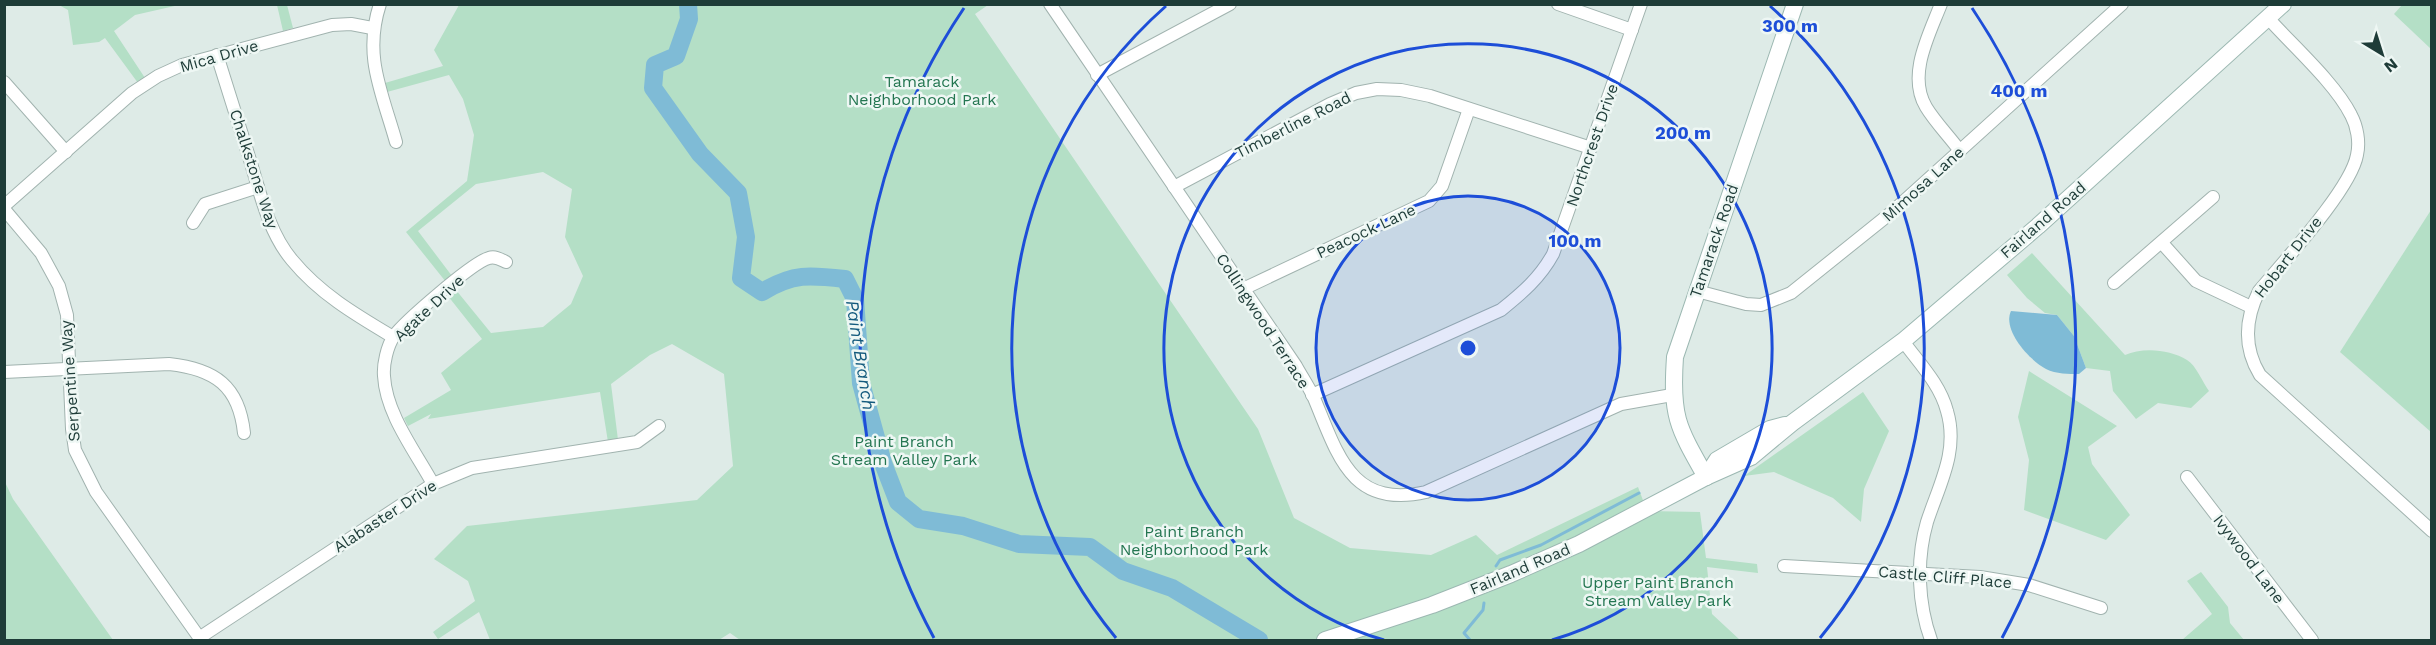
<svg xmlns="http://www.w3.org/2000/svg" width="2436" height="645" font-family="'Work Sans',sans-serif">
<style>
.green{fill:#b4dfc6}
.water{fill:#7fbbd6}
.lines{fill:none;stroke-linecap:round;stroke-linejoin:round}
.stream{stroke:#7fbbd6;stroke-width:3}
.river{stroke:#7fbbd6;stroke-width:18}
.street-casing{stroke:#a1b3af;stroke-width:14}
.secondary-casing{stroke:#9cb8b2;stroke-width:18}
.street{stroke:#fff;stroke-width:12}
.secondary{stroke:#fff;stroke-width:16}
.ring{fill:none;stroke:#1d4ed8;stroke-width:3}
.labels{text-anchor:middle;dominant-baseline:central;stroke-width:5;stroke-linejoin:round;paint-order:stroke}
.street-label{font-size:16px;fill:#1e3c38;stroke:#eef7f4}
.park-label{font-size:16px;fill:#247651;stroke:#eef7f4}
.water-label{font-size:18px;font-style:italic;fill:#135a7d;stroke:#eef7f4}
.centre{fill:#1d4ed8;stroke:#eef7f4;stroke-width:3}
.ring-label{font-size:18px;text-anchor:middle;font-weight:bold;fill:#1d4ed8;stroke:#eef7f4;stroke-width:5;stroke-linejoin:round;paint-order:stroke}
</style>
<rect width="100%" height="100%" fill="#deebe7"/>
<!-- green -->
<g class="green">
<path d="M59 5H179L135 15 114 31 145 78 138 83 105 38 99 42 73 45 68 10Z"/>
<path d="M277 5H287L293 28 283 31Z"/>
<path d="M459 5H988L975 14 1258 429 1294 518 1350 548 1431 555 1476 535 1497 555 1638 487 1647 511 1700 512 1706 558 1757 564 1758 573 1707 567 1712 614 1740 640H740L730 633 719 640H490L479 612 438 639 433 632 475 601 468 581 434 559 467 526 697 500 733 466 724 374 672 344 650 355 611 384 618 440 608 442 600 392 428 419 431 414 408 426 404 418 451 390 441 373 482 339 448 296 456 290 491 333 543 327 571 304 583 276 565 237 572 189 543 172 476 184 418 231 452 276 446 282 406 232 467 181 474 135 463 99 449 75 387 92 385 83 443 66 434 50Z"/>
<path d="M2402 5H2431V49L2394 14Z"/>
<path d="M2431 210V432L2340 352Z"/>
<path d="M2032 253 2125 355C2142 347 2170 349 2187 360 2196 365 2203 383 2209 391L2191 408 2158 403 2136 419 2113 391 2110 371 2086 368 2074 336 2057 315 2045 313 2027 298 2007 275Z"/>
<path d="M2029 371 2117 426 2088 447 2092 464 2130 515 2106 540 2024 510 2029 460 2018 417Z"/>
<path d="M1863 392 1889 431 1864 489 1861 522 1833 498 1774 472 1744 476Z"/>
<path d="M4 480 13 499 113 640H5Z"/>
<path d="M2201 572 2228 607 2230 623 2244 640H2182L2212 614 2187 581Z"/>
</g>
<!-- water -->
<path class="water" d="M2011 311 2057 315 2074 336 2086 368 2079 374C2069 374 2056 374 2046 369 2029 360 2002 330 2011 311Z"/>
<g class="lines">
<!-- stream -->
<g class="stream">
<path d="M1496 566 1500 560 1541 545 1639 493"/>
<path d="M1470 640 1464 633 1483 610 1484 603"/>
</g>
<!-- river -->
<path class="river" d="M688 4 689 19 676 56 655 65 653 88 700 154 738 193 746 237 741 278 762 292C793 273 810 275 845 279L855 299 861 383 883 463 898 502 919 519 963 526 1019 544 1090 547 1123 571 1172 588 1259 640"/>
<!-- street casing -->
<g class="street-casing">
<g id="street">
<path d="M380 4C363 56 382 92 396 142"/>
<path d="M1050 4 1296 366C1302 377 1309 387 1314 398 1338 455 1351 509 1426 492L1621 404 1672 395"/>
<path d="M1558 4 1632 30"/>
<path d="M1941 4C1929 35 1907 75 1926 107 1935 122 1949 136 1960 151"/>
<path d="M2268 18C2292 45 2335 83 2351 115 2357 126 2360 142 2357 155 2351 189 2284 261 2259 291 2245 319 2243 347 2260 375L2432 531"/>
<path d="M217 55C228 90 239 125 250 160 260 193 269 233 292 260 320 294 356 315 393 337"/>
<path d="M1097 75 1230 4"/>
<path d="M4 82 66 152"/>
<path d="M1174 187 1330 104 1356 93 1377 89 1401 90 1430 96 1591 148"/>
<path d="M4 206 132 93 158 76 182 65 332 25 351 24 372 28"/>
<path d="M4 209 41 253 59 286 67 315 72 429 75 450 96 492 201 640"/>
<path d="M193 223 205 204 258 187"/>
<path d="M2162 243 2196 281 2251 307"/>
<path d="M2114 283 2213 197"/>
<path d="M1243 289 1429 201 1442 186 1469 109"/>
<path d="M1697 291 1746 304 1761 305 1791 293 1892 212 2122 4"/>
<path d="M1903 341C1919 363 1940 384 1947 411 1959 451 1939 485 1927 522 1916 560 1918 604 1931 640"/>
<path d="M4 372 169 364C215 369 239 386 244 433"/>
<path d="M1312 395 1501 310C1522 293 1540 278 1553 254L1641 4"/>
<path d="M2187 477 2312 640"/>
<path d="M433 484C415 451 386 414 384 376 383 365 387 346 394 336 404 322 473 262 489 258 495 256 500 259 506 262"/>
<path d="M1784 566 1980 577 2029 585 2101 608"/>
<path d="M199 638 433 484 472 468 637 442 659 426"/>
</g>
</g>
<!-- secondary casing -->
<g class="secondary-casing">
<g id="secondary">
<path d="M1706 477C1677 426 1671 416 1675 357L1795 4"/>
<path d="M1706 477 1717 460 1770 429 1785 425"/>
<path d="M1325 640 1432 605 1511 574 1579 544 1706 477 1751 457 1792 423 1903 341 2038 226 2283 4"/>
</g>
</g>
<!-- street -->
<use href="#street" class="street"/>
<!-- secondary -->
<use href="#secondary" class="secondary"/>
</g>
<!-- distance rings -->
<circle cx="1468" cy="348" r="152" fill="#1d4ed8" fill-opacity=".12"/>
<g class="ring">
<circle cx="1468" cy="348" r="152"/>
<path d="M1384 640A304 304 0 1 1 1552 640"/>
<path d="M1116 638A456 456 0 0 1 1166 6M1770 6A456 456 0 0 1 1820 638"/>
<path d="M934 638A608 608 0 0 1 964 8M1972 8A608 608 0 0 1 2002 638"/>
</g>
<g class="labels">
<!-- street labels -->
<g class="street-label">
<text transform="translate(219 56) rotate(-16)">Mica Drive</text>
<text transform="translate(1293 125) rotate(-27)">Timberline Road</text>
<text transform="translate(1592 145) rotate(-71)">Northcrest Drive</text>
<text transform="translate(254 169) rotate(72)">Chalkstone Way</text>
<text transform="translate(1923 184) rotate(-42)">Mimosa Lane</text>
<text transform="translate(2043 220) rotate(-41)">Fairland Road</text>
<text transform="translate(1366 231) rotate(-25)">Peacock Lane</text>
<text transform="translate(1714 241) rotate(-71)">Tamarack Road</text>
<text transform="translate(2288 257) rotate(-52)">Hobart Drive</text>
<text transform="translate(429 308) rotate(-43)">Agate Drive</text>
<text transform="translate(1263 321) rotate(57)">Collingwood Terrace</text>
<text transform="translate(70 381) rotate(-94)">Serpentine Way</text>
<text transform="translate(385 516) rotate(-33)">Alabaster Drive</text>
<text transform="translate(2249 559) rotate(53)">Ivywood Lane</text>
<text transform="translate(1520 569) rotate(-23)">Fairland Road</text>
<text transform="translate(1945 577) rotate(5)">Castle Cliff Place</text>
</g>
<!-- park labels -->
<g class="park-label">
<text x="922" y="81">Tamarack<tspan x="922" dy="18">Neighborhood Park</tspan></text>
<text x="904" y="441">Paint Branch<tspan x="904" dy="18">Stream Valley Park</tspan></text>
<text x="1194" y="531">Paint Branch<tspan x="1194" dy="18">Neighborhood Park</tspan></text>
<text x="1658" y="582">Upper Paint Branch<tspan x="1658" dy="18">Stream Valley Park</tspan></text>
</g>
<!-- water labels -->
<g class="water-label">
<text transform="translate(861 355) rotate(81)">Paint Branch</text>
</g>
</g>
<circle cx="1468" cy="348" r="9" class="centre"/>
<g class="ring-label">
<text x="1790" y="32">300 m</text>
<text x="2019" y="97">400 m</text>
<text x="1683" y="139">200 m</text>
<text x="1575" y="247">100 m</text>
</g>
<!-- border -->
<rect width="2436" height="645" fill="none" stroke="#1e3c38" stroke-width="12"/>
<!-- north arrow -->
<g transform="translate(2382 54) rotate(142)" stroke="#eef7f4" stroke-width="4.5" paint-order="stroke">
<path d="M0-4.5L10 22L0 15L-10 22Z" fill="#1e3c38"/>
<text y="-9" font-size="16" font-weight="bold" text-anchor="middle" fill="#1e3c38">N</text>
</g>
</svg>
